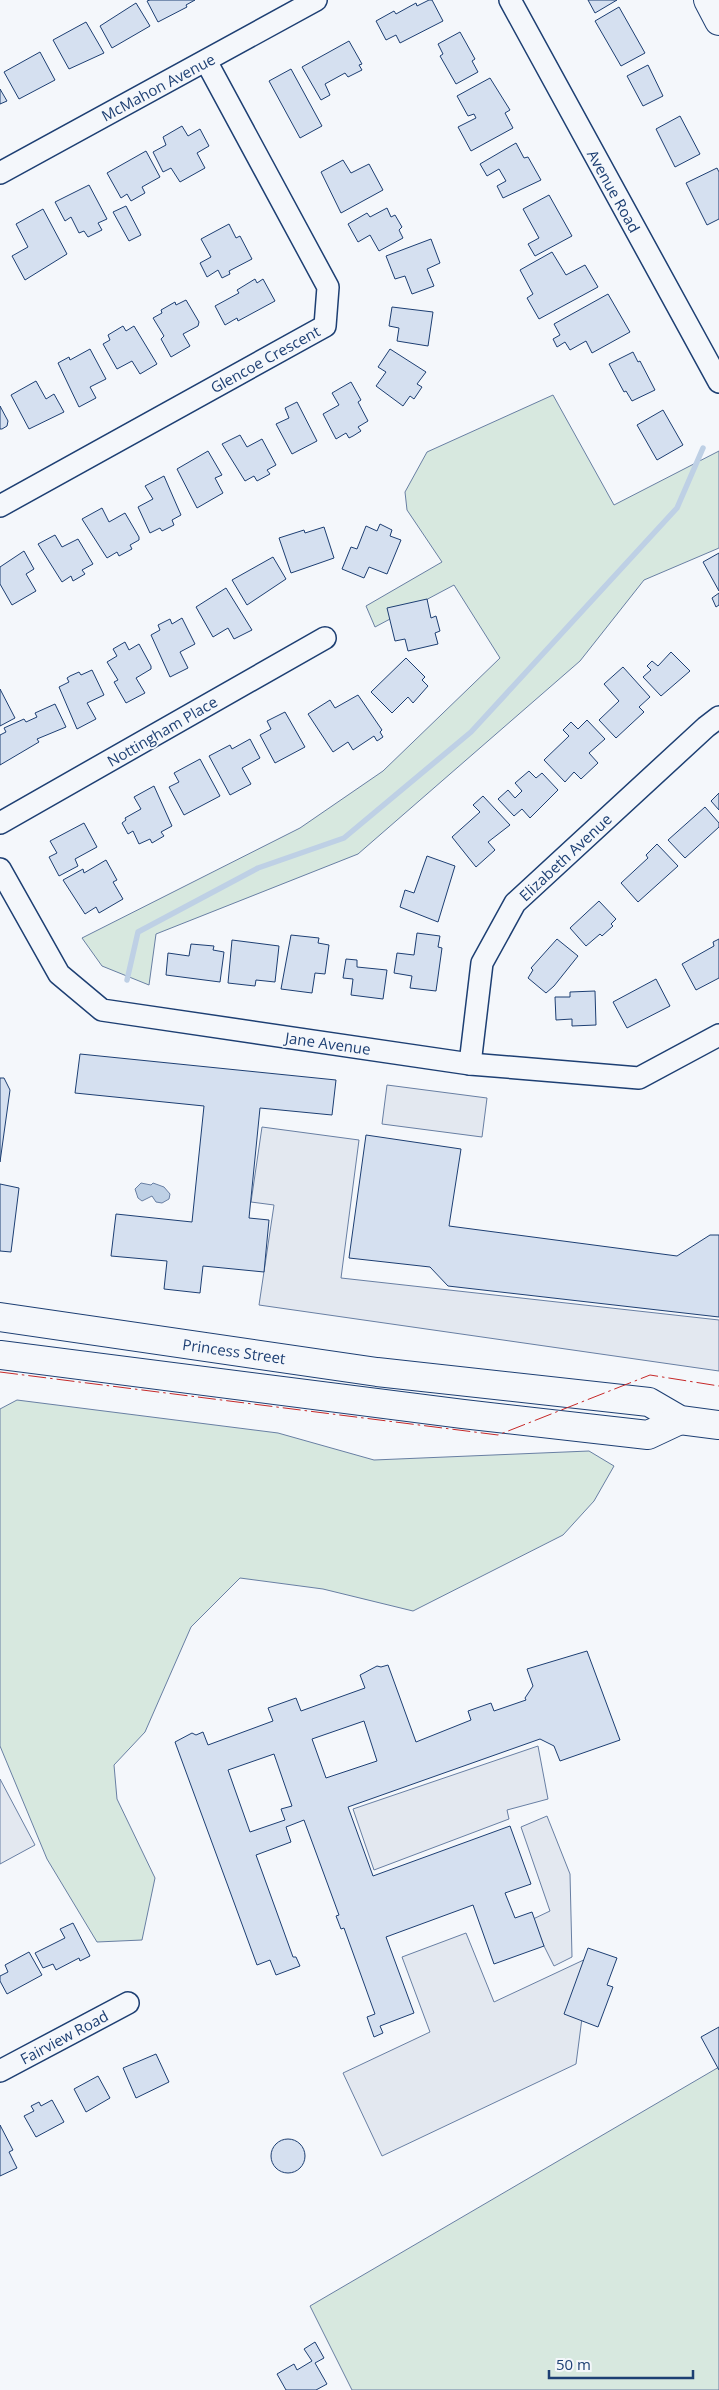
<svg xmlns="http://www.w3.org/2000/svg" width="719" height="2390" font-family="'Open Sans',sans-serif">
<style>
.green{fill:#d7e8df;stroke:#687fa3}
.parking{fill:#e3e8f0;stroke:#687fa3}
.water{fill:#bed0e5;stroke:#687fa3}
.lines{fill:none;stroke-linecap:round;stroke-linejoin:round}
.stream{stroke:#bed0e5;stroke-width:5.5}
.building{fill:#d5e0f0;stroke:#1d3f73;fill-rule:evenodd}
.minor-casing{stroke:#1d3f73;stroke-width:24}
.major-casing{stroke:#1d3f73;stroke-width:30}
.minor{stroke:#f4f7fb;stroke-width:21}
.major{stroke:#f4f7fb;stroke-width:28}
.power{stroke:#c62828;stroke-width:1;stroke-dasharray:18 4 2.5 4;stroke-linecap:butt}
.labels{text-anchor:middle;dominant-baseline:central;stroke-width:4;stroke-linejoin:round;paint-order:stroke}
.street-label{font-size:15px;fill:#1d3f73;stroke:#f4f7fb}
</style>
<rect width="100%" height="100%" fill="#f4f7fb"/>
<!-- green -->
<g class="green">
<path d="M553 395 614 505 719 451V548L644 580 580 661 358 854 156 934 149 985 102 966 82 938 300 828 383 771 500 658 454 585 375 627 366 606 442 562 407 510 405 492 427 452Z"/>
<path d="M17 1400 278 1433 374 1460 589 1451 614 1466 594 1501 563 1535 413 1611 323 1589 240 1578 191 1627 145 1732 114 1765 117 1799 155 1878 142 1940 97 1942 47 1859 0 1746V1409Z"/>
<path d="M719 2067V2390H352L310 2306Z"/>
</g>
<!-- parking -->
<g class="parking">
<path d="M387 1085 487 1098 482 1137 382 1124Z"/>
<path d="M262 1127 359 1140 341 1278 719 1320V1371L259 1305 274 1205 251 1202Z"/>
<path d="M538 1746 548 1799 507 1810 509 1819 374 1870 353 1809Z"/>
<path d="M0 1779 35 1845 0 1864Z"/>
<path d="M547 1816 570 1874 572 1957 554 1966 531 1920 550 1911 521 1827Z"/>
<path d="M466 1933 494 2002 590 1957 576 2064 382 2156 343 2073 430 2032 402 1957Z"/>
</g>
<!-- water -->
<path class="water" d="M141 1183 151 1185 153 1183 164 1187 170 1194 169 1199 162 1203 156 1202 152 1196 142 1201 138 1198 135 1189Z"/>
<g class="lines">
<!-- stream -->
<path class="stream" d="M127 980 138 932 258 868 344 838 471 732 677 508 703 448"/>
</g>
<!-- building -->
<g class="building">
<path d="M150 0H195L186 5 187 7 158 22 147 1Z"/>
<path d="M429 0H432L443 21 400 43 396 35 386 40 376 21 394 11 396 14 416 3 417 6Z"/>
<path d="M588 0H617L595 13Z"/>
<path d="M136 3 150 26 112 48 100 26Z"/>
<path d="M619 7 645 53 621 66 595 21Z"/>
<path d="M86 22 104 53 69 69 53 40Z"/>
<path d="M460 32 475 59 472 61 478 72 456 84 440 56 443 54 438 44Z"/>
<path d="M349 41 362 64 359 65 362 70 348 77 345 73 325 84 330 95 321 100 302 67Z"/>
<path d="M40 52 55 80 19 99 4 72Z"/>
<path d="M648 65 663 96 643 106 627 76Z"/>
<path d="M291 69 322 126 300 138 269 81Z"/>
<path d="M490 78 510 110 505 113 513 128 471 151 458 127 476 118 474 114 468 116 457 96Z"/>
<path d="M0 89 7 101 0 104Z"/>
<path d="M680 116 700 154 675 167 656 129Z"/>
<path d="M182 126 188 136 200 129 209 146 197 153 205 168 180 182 171 168 163 172 153 152 166 145 163 137Z"/>
<path d="M516 143 524 158 528 157 541 180 503 198 497 186 506 181 499 169 487 176 480 164Z"/>
<path d="M146 151 160 177 142 187 145 193 131 201 127 194 121 198 107 173Z"/>
<path d="M343 160 351 173 369 164 383 190 341 213 321 172Z"/>
<path d="M717 168 719 172V219L707 225 686 183Z"/>
<path d="M89 185 107 219 98 223 102 230 88 237 84 231 79 233 71 217 65 221 55 202Z"/>
<path d="M549 195 572 236 535 256 528 244 539 238 523 209Z"/>
<path d="M126 206 141 235 129 241 113 212Z"/>
<path d="M387 208 391 217 395 215 402 227 399 230 403 238 379 251 370 235 358 242 348 224 367 213 370 217Z"/>
<path d="M43 209 67 254 25 280 12 256 28 247 16 224Z"/>
<path d="M229 224 236 238 240 236 252 259 229 271 230 274 222 278 218 270 207 277 200 263 211 257 201 239Z"/>
<path d="M431 239 440 263 427 269 434 286 412 294 405 276 395 279 386 256Z"/>
<path d="M552 252 566 275 585 265 598 287 539 319 527 298 533 294 520 270Z"/>
<path d="M255 279 257 283 263 279 275 301 238 321 237 318 225 325 215 306 239 293 237 290Z"/>
<path d="M608 294 630 332 592 353 586 341 570 350 565 342 557 347 553 339 560 335 554 324Z"/>
<path d="M186 300 199 322 198 326 183 334 190 346 171 357 161 339 164 336 153 318 162 313 161 310 175 302 176 305Z"/>
<path d="M392 307 433 312 428 346 397 341 399 328 389 326Z"/>
<path d="M123 326 126 331 134 326 157 364 140 374 132 361 117 369 103 344 110 340 108 335Z"/>
<path d="M90 349 106 379 90 387 96 398 79 407 58 363 69 357 70 360Z"/>
<path d="M390 349 426 372 417 384 422 387 414 399 410 396 403 406 376 386 386 372 378 367Z"/>
<path d="M633 352 638 362 640 361 655 390 632 401 626 391 624 392 609 364Z"/>
<path d="M36 381 46 399 54 394 64 412 29 429 11 395Z"/>
<path d="M351 382 361 400 358 402 368 421 358 427 361 431 353 436 349 438 346 433 336 439 323 414 339 405 332 393Z"/>
<path d="M297 402 317 441 292 454 276 424 289 418 285 408Z"/>
<path d="M0 406 8 421 7 426 2 429H0Z"/>
<path d="M663 410 683 445 657 460 637 425Z"/>
<path d="M240 435 247 447 262 439 276 465 267 470 270 474 257 481 254 476 245 481 222 444Z"/>
<path d="M208 451 222 475 215 478 223 493 197 508 177 469Z"/>
<path d="M164 476 181 515 172 520 174 525 162 531 160 528 150 533 138 507 153 499 145 486Z"/>
<path d="M102 508 109 522 125 513 139 537V540L130 545 132 549 119 556 117 552 107 558 82 519Z"/>
<path d="M380 524 392 530 390 536 401 540 387 574 369 567 364 578 342 569 351 547 357 549 366 526 377 531Z"/>
<path d="M324 527 334 558 291 573 279 538 304 530 305 533Z"/>
<path d="M55 535 62 547 78 539 93 564 82 570 85 574 73 581 71 576 62 582 38 544Z"/>
<path d="M24 551 34 569 26 574 36 591 12 605 0 584V567Z"/>
<path d="M719 553V591L703 562Z"/>
<path d="M273 557 286 579 247 605 232 580Z"/>
<path d="M226 588 252 630 234 639 228 628 213 637 196 607Z"/>
<path d="M719 593V605L716 607 712 598Z"/>
<path d="M427 599 431 618 436 616 440 631 435 633 438 644 408 651 405 639 395 641 387 608Z"/>
<path d="M182 618 195 644 180 652 188 668 170 677 151 635 160 630 158 625 170 619 172 624Z"/>
<path d="M125 642 129 650 139 644 151 666V669L136 678 145 693 126 703 114 682 118 680 107 662 117 656 113 649Z"/>
<path d="M671 652 690 671 661 696 643 677 651 670 647 666 652 661 658 666Z"/>
<path d="M406 658 425 677 422 680 428 686 413 703 408 697 392 713 371 692Z"/>
<path d="M623 667 650 697 639 707 644 712 616 738 599 720 619 701 604 684Z"/>
<path d="M92 670 104 695 87 703 96 719 77 729 59 687 69 682 67 678 70 676 79 672 81 675Z"/>
<path d="M0 689 15 718 0 726Z"/>
<path d="M358 695 382 730 380 732 383 737 377 741 374 736 353 750 348 742 333 752 308 714 330 700 335 708Z"/>
<path d="M55 704 66 727 37 739 39 742 0 765V735L6 732 4 728 24 719 26 722 37 717 35 713Z"/>
<path d="M285 712 305 747 275 763 260 735 271 729 267 721Z"/>
<path d="M587 720 605 739 589 753 598 763 581 779 574 772 565 782 544 760 569 736 563 730 571 722 578 729Z"/>
<path d="M250 739 260 758 242 768 251 784 230 795 209 756 230 745 232 749Z"/>
<path d="M200 759 220 796 184 815 169 787 179 782 174 773Z"/>
<path d="M529 771 536 778 542 773 558 790 530 818 522 809 514 816 498 799 508 790 515 798 522 791 515 783Z"/>
<path d="M154 786 172 826 161 832 164 836 152 843 150 839 139 844 133 831 128 834 122 823 126 820 125 818 141 809 134 797Z"/>
<path d="M719 793V810L711 801Z"/>
<path d="M483 796 510 825 488 842 495 850 476 867 452 837 480 812 473 805Z"/>
<path d="M705 807 719 823V827L685 858 668 840Z"/>
<path d="M84 823 97 847 75 859 78 866 59 876 49 857 57 853 50 841Z"/>
<path d="M657 844 678 866 638 902 621 883 648 858 646 855Z"/>
<path d="M427 856 455 866 438 922 400 907 405 890 414 893Z"/>
<path d="M106 860 117 880 113 882 123 899 99 913 96 907 85 914 63 880 83 869 84 873Z"/>
<path d="M599 901 616 919 611 924 613 926 602 936 600 934 586 946 570 928Z"/>
<path d="M417 933 440 936 438 947 442 948 436 991 410 988 412 976 394 973 397 953 414 955Z"/>
<path d="M291 935 319 938 318 943 329 945 325 974 315 973 312 993 281 989Z"/>
<path d="M557 939 578 956 554 986 546 993 528 978 533 970 531 968Z"/>
<path d="M719 939V978L696 990 682 964 714 946 713 942Z"/>
<path d="M232 940 279 946 275 982 256 980 255 986 228 983Z"/>
<path d="M191 944 214 946 213 950 224 952 220 982 166 975 168 953 189 956Z"/>
<path d="M346 959 357 960V967L387 970 383 999 351 995 353 979 343 978Z"/>
<path d="M656 979 670 1006 627 1028 613 1002Z"/>
<path d="M595 991 596 1025 572 1026V1019L556 1020 555 997H570V992Z"/>
<path d="M80 1054 336 1080 332 1115 260 1108 249 1218 269 1220 264 1272 203 1266 200 1293 164 1289 167 1261 111 1256 116 1214 192 1222 204 1106 75 1093Z"/>
<path d="M0 1078H4L10 1090 0 1162Z"/>
<path d="M366 1135 461 1149 449 1226 677 1256 710 1235H719V1317L448 1286 430 1267 349 1258Z"/>
<path d="M0 1184 19 1188 11 1252 0 1251Z"/>
<path d="M587 1651 620 1740 560 1761 554 1746 540 1739 348 1807 373 1876 510 1826 531 1884 505 1893 515 1918 532 1912 544 1946 494 1964 473 1905 386 1937 414 2013 380 2026 383 2033 374 2037 367 2017 375 2014 344 1928 341 1929 336 1916 339 1915 304 1820 286 1827 291 1842 256 1855 293 1957H296L300 1966 276 1975 270 1960 257 1965 175 1742 192 1733 196 1735 203 1732 208 1745 273 1721 268 1708 296 1698 301 1711 365 1688 360 1675 377 1666 381 1667 388 1665 416 1742 471 1720 468 1711 491 1703 494 1711 526 1700 525 1698 533 1686 527 1669ZM364 1721 377 1761 326 1778 312 1739ZM274 1754 292 1806 281 1809 285 1820 250 1832 228 1770Z"/>
<path d="M73 1923 90 1956 80 1961 79 1958 56 1970 53 1964 43 1968 35 1953 65 1938 60 1929Z"/>
<path d="M588 1948 617 1958 607 1985 613 1987 598 2027 564 2014Z"/>
<path d="M29 1952 42 1975 7 1994 0 1981V1976L8 1972 5 1965Z"/>
<path d="M719 2027V2070L701 2037Z"/>
<path d="M156 2054 169 2082 136 2098 123 2068Z"/>
<path d="M98 2076 110 2098 86 2112 74 2089Z"/>
<path d="M52 2100 64 2122 36 2137 24 2116 34 2111 31 2106 39 2102 41 2106Z"/>
<path d="M0 2125 13 2150 9 2152 17 2168 0 2176Z"/>
<circle cx="288" cy="2156" r="17"/>
<path d="M315 2342 324 2358 315 2363 327 2384 316 2390H286L277 2374 294 2364 297 2370 312 2361 304 2349Z"/>
</g>
<g class="lines">
<!-- minor casing -->
<g class="minor-casing">
<g id="minor">
<path d="M510 0 719 382"/>
<path d="M0 173 316 0"/>
<path d="M0 506 325 326 328 287 206 61"/>
<path d="M0 823 325 638"/>
<path d="M0 869 59 974 102 1010 470 1064 639 1078 719 1035"/>
<path d="M470 1064 482 963 515 903 706 727 719 717"/>
<path d="M0 2071 128 2003"/>
</g>
</g>
<!-- major casing -->
<g class="major-casing">
<g id="major">
<path d="M708 0 719 21"/>
<path d="M0 1317 377 1372 649 1402 680 1420 719 1425"/>
<path d="M0 1355 463 1414 648 1435 680 1420"/>
</g>
</g>
<!-- minor -->
<use href="#minor" class="minor"/>
<!-- major -->
<use href="#major" class="major"/>
<!-- power -->
<path class="power" d="M0 1372 498 1435 650 1375 719 1386"/>
</g>
<g class="labels">
<!-- street labels -->
<g class="street-label">
<text transform="translate(158 87) rotate(-28)">McMahon Avenue</text>
<text transform="translate(614 191) rotate(61)">Avenue Road</text>
<text transform="translate(265 359) rotate(-29)">Glencoe Crescent</text>
<text transform="translate(162 731) rotate(-30)">Nottingham Place</text>
<text transform="translate(565 857) rotate(-43)">Elizabeth Avenue</text>
<text transform="translate(328 1043) rotate(8)">Jane Avenue</text>
<text transform="translate(234 1351) rotate(8)">Princess Street</text>
<text transform="translate(64 2037) rotate(-28)">Fairview Road</text>
</g>
</g>
<!-- scale -->
<path d="M549 2370v8h144v-8" fill="none" stroke="#1d3f73" stroke-width="2.5"/>
<text x="556" y="2370" font-size="15" fill="#1d3f73" stroke="#f4f7fb" stroke-width="4" paint-order="stroke">50 m</text>
</svg>
